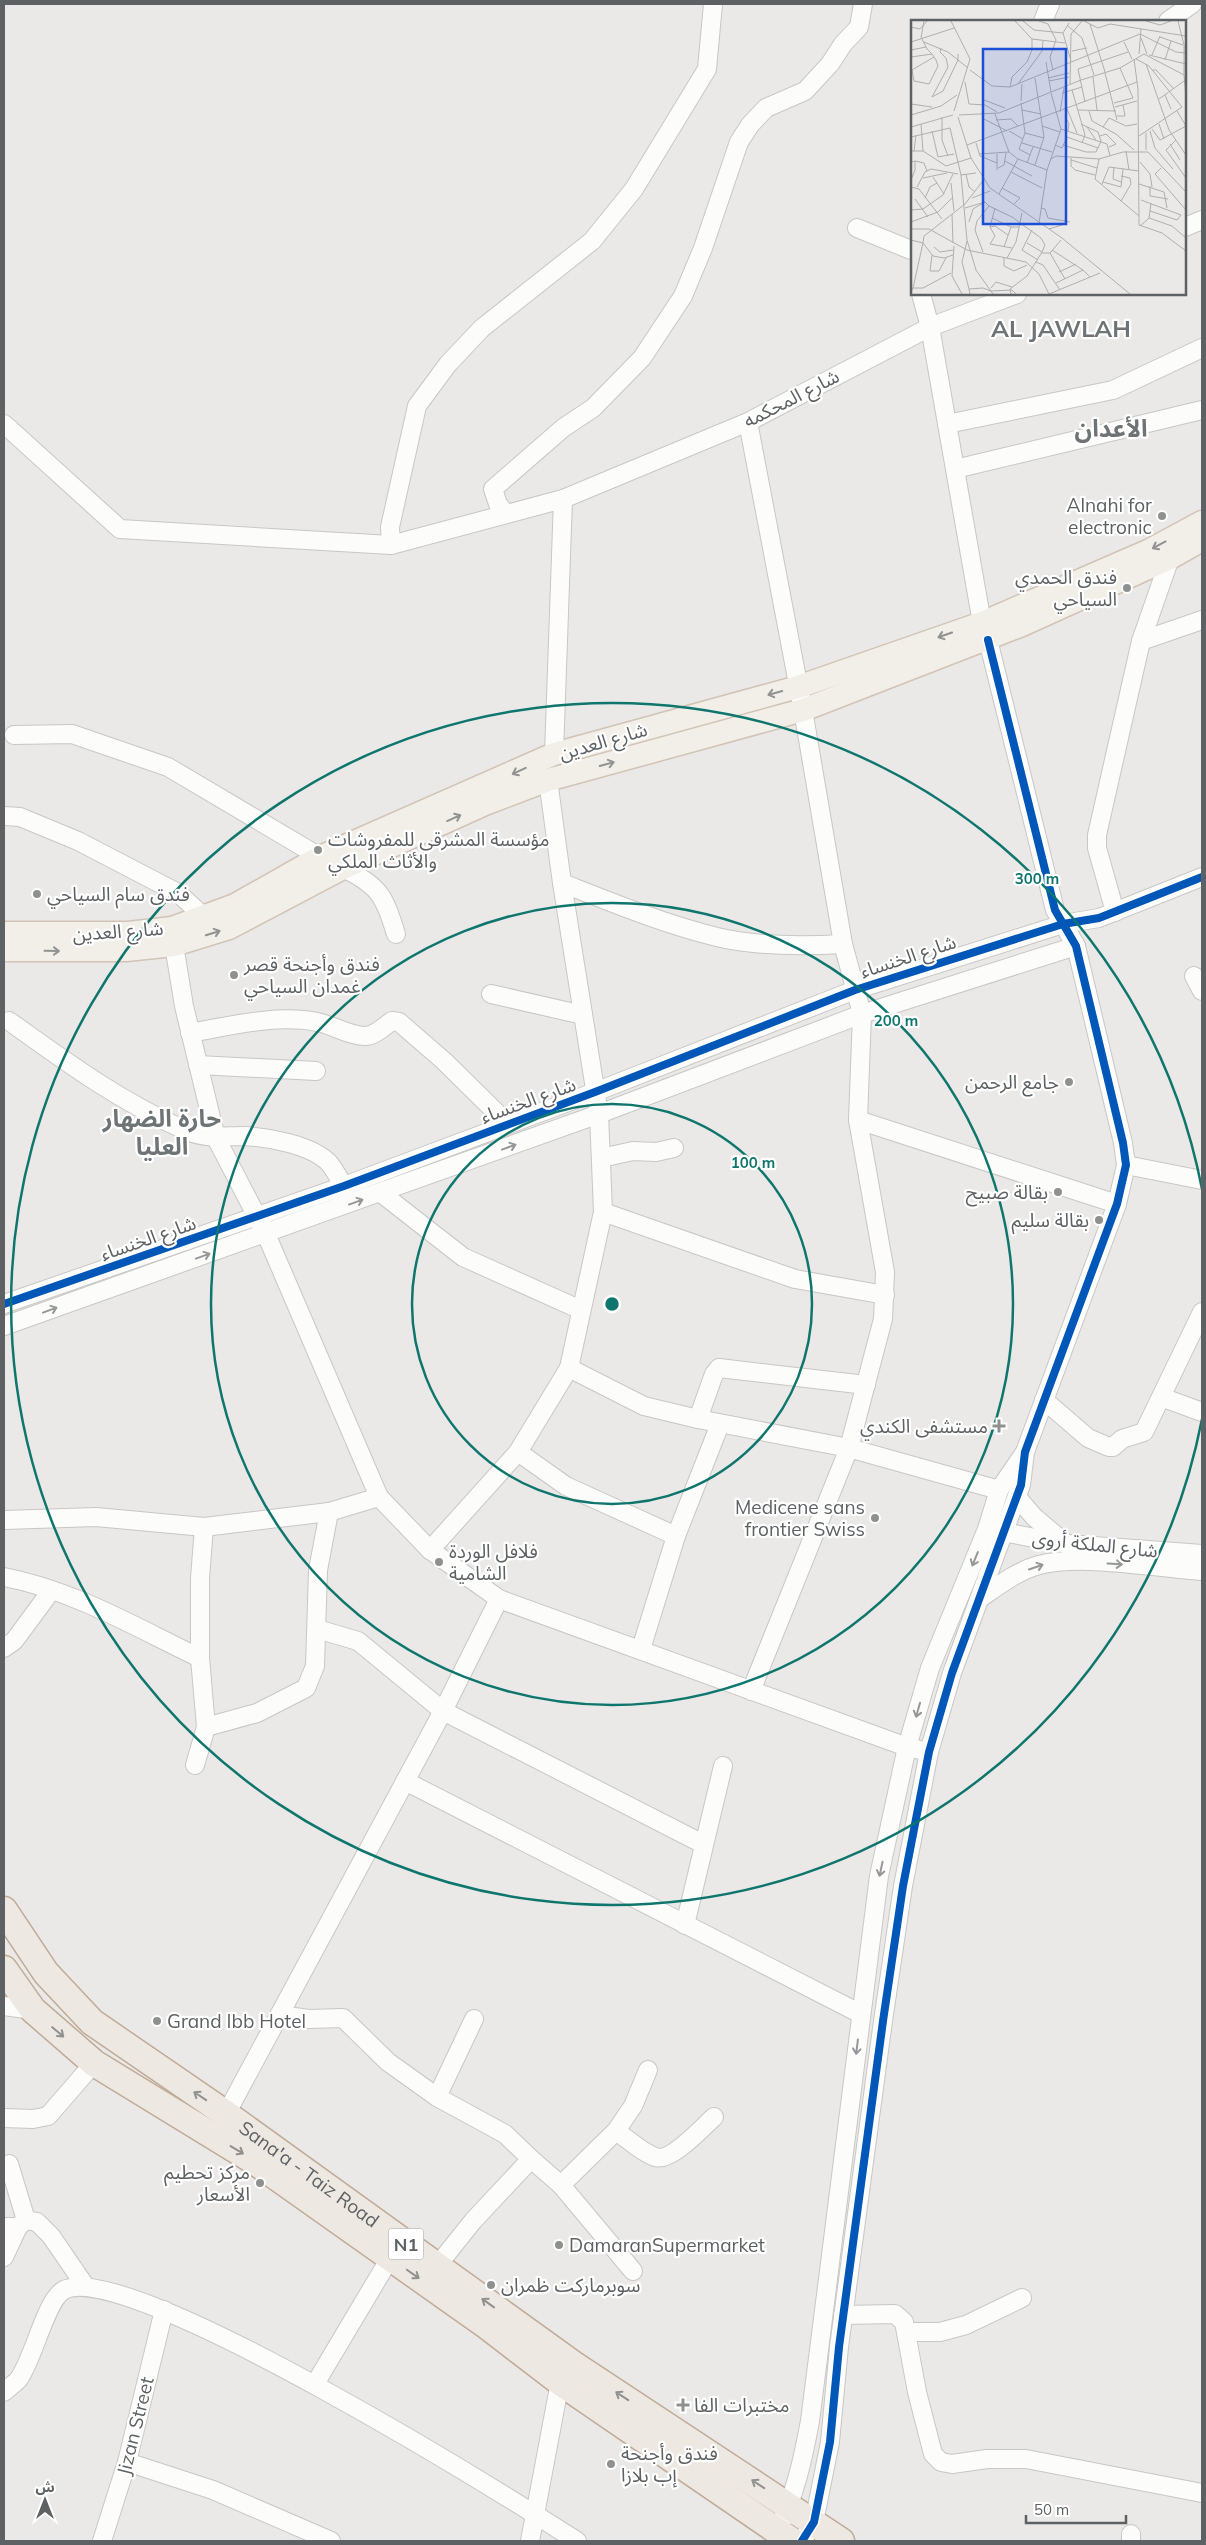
<svg xmlns="http://www.w3.org/2000/svg" width="1206" height="2545" font-family="Mulish,'Noto Sans Arabic',sans-serif">
<style>
.lines{fill:none;stroke-linecap:round;stroke-linejoin:round}
.minor-casing{stroke:#c8c7c6;stroke-width:20}
.major-casing{stroke:#d1c4b7;stroke-width:25}
.highway-casing{stroke:#bfab98;stroke-width:29}
.minor{stroke:#fcfcfb;stroke-width:18}
.major{stroke:#f2eee8;stroke-width:22}
.highway{stroke:#eee8e2;stroke-width:26}
.cycleway-casing{stroke:#fff;stroke-width:11}
.cycleway{stroke:#0057b8;stroke-width:8}
.oneway{stroke:#919292}
.oneway2{stroke:#959798}
.oneway3{stroke:#90908f}
.ring{fill:none;stroke:#0f766e;stroke-width:2.5}
.poi-dot{fill:#8f9191;stroke:#fff;stroke-width:2}
.labels{text-anchor:middle;dominant-baseline:central;stroke-width:4.5;stroke-linejoin:round;paint-order:stroke}
.shield{fill:#fff;stroke:#8e9092;stroke-width:1}
.shield-label{font-size:18px;font-weight:bold;fill:#5d6163}
.street-label{font-size:19px;fill:#5d6163;stroke:#fff}
.poi-label{font-size:19px;fill:#5d6163;stroke:#fff;text-anchor:start}
.district-label{font-size:24px;font-weight:bold;fill:#6e7375;stroke:#fff}
.inset-road{fill:none;stroke:#aeafae;stroke-width:1}
.view{fill:#1d4ed8;fill-opacity:0.15;stroke:#1d4ed8;stroke-width:2.5}
.inset-edge{fill:none;stroke:#5d6163;stroke-width:2.5}
.centre{fill:#0f766e;stroke:#fff;stroke-width:2.5}
.ring-label{font-size:15px;text-anchor:middle;font-weight:bold;fill:#0f766e;stroke:#fff;stroke-width:4.5;stroke-linejoin:round;paint-order:stroke}
</style>
<rect width="100%" height="100%" fill="#ebe9e7"/>
<g class="lines">
<!-- minor casing -->
<g class="minor-casing">
<g id="minor">
<path d="M1043 21 1050 4"/>
<path d="M1168 21 1192 4"/>
<path d="M1185 227 1202 220"/>
<path d="M857 228 911 250"/>
<path d="M921 294 930 327 982 623"/>
<path d="M748 422 803 710 843 944 862 1014 858 1120 885 1272 883 1319 849 1448 751 1691"/>
<path d="M4 424 120 529 391 545 563 499 748 422 930 327 1017 294"/>
<path d="M947 424 1113 390 1202 348"/>
<path d="M955 469 1202 410"/>
<path d="M506 514 498 504 493 489 563 428 593 408 642 358 683 296 703 248 739 142 750 125 766 108 805 91 830 64 843 44 859 27 863 4"/>
<path d="M391 545 390 527 417 406 448 364 482 328 592 241 634 189 707 69 713 4"/>
<path d="M1141 641 1202 620"/>
<path d="M14 735 72 734 168 767 320 857"/>
<path d="M554 754 563 499"/>
<path d="M548 780 562 883 599 1114 603 1212 569 1368 518 1452 566 1486 676 1536"/>
<path d="M4 816 20 817 78 841 178 893 203 916"/>
<path d="M343 868C380 886 384 896 396 934"/>
<path d="M562 883C613 903 664 924 717 937 753 946 806 946 843 944"/>
<path d="M1115 912 1097 848V835L1141 641 1170 558"/>
<path d="M174 945 184 1006 216 1138 266 1234 379 1497 430 1550 499 1599 907 1747 929 1752"/>
<path d="M1194 976 1202 991"/>
<path d="M491 994 583 1015"/>
<path d="M9 1021C66 1062 122 1103 187 1131 206 1139 224 1136 243 1136 268 1137 312 1145 329 1163 335 1170 339 1179 344 1186"/>
<path d="M190 1033C230 1026 276 1014 317 1022 333 1025 349 1036 365 1036 375 1036 384 1026 392 1021L399 1022 444 1061 508 1124"/>
<path d="M198 1065 316 1071"/>
<path d="M858 1120 1117 1204"/>
<path d="M601 1158 633 1151 656 1152 674 1148"/>
<path d="M1126 1165 1202 1180"/>
<path d="M381 1193 463 1257 581 1310"/>
<path d="M603 1212 795 1279 885 1295"/>
<path d="M4 1304 344 1186 595 1092 855 990 1063 924 1099 918 1202 877"/>
<path d="M4 1326 599 1114 862 1014 1076 946"/>
<path d="M569 1368 644 1406 698 1419 849 1448 999 1490"/>
<path d="M1161 1397 1202 1412"/>
<path d="M1044 1400 1088 1438 1109 1447H1113L1122 1439 1144 1432 1202 1312"/>
<path d="M698 1419 714 1374 719 1368 866 1385"/>
<path d="M1017 1497 1034 1517 1066 1544"/>
<path d="M4 1520 96 1517 204 1527 329 1512 379 1497"/>
<path d="M992 1530 1067 1544 1202 1554"/>
<path d="M430 1550 518 1452"/>
<path d="M4 1577C73 1590 137 1628 200 1658"/>
<path d="M979 1599C998 1586 1017 1571 1039 1565 1082 1554 1156 1568 1202 1571"/>
<path d="M317 1629 358 1641 443 1711 703 1844"/>
<path d="M4 1648 14 1641 51 1591"/>
<path d="M641 1649 676 1536 720 1424"/>
<path d="M206 1727 257 1713 306 1688 315 1666 318 1570 329 1512"/>
<path d="M195 1765 206 1727 200 1658V1578L204 1527"/>
<path d="M405 1781 861 2014"/>
<path d="M685 1925 723 1766"/>
<path d="M4 2006 33 2010"/>
<path d="M279 2015 309 2019 343 2018 388 2062 437 2097 505 2134 531 2159 473 2221 437 2266"/>
<path d="M437 2097 474 2019"/>
<path d="M226 2114 443 1711 499 1599"/>
<path d="M4 2118 33 2119 48 2116 94 2063"/>
<path d="M616 2131C628 2139 641 2152 655 2157 670 2163 703 2127 714 2117"/>
<path d="M531 2159 561 2185 633 2271"/>
<path d="M9 2164 26 2220"/>
<path d="M561 2185 616 2131 633 2106 648 2070"/>
<path d="M4 2227H18L26 2220 37 2222 51 2236 86 2287"/>
<path d="M4 2257 18 2227"/>
<path d="M843 2315 895 2314 904 2322 917 2392 933 2454 941 2462 952 2464 987 2459H1026L1202 2493"/>
<path d="M906 2332H940L966 2325 1022 2298"/>
<path d="M315 2384 390 2258"/>
<path d="M4 2392C8 2388 14 2384 18 2380 33 2361 46 2299 64 2290 127 2258 508 2497 577 2541"/>
<path d="M127 2462 213 2490 331 2541"/>
<path d="M777 2531C795 2496 803 2459 810 2421L879 1876 907 1747 930 1668 987 1529 999 1490 1025 1452"/>
<path d="M102 2541 127 2462 164 2310"/>
<path d="M530 2541 560 2382"/>
<path d="M802 2541 814 2522 830 2442 839 2347 883 2021 903 1886 929 1752 952 1673 1021 1485 1025 1452 1117 1204 1126 1165 1123 1143 1076 946 1055 910 988 640"/>
<path d="M1131 2541V2534"/>
</g>
</g>
<!-- major casing -->
<g class="major-casing">
<g id="major">
<path d="M4 933H128L172 928 235 905 320 857 554 754 798 687 982 623 1150 550 1202 522"/>
<path d="M4 950H126L174 945 229 928 343 868 485 804 548 780 803 710 1022 625 1170 558 1202 540"/>
</g>
</g>
<!-- highway casing -->
<g class="highway-casing">
<g id="highway">
<path id="s1" d="M4 1910 46 1973 92 2022 226 2114 573 2364 841 2541"/>
<path d="M4 1969 33 2010 94 2063 254 2161 487 2326 560 2382 792 2541"/>
</g>
</g>
<!-- minor -->
<use href="#minor" class="minor"/>
<!-- major -->
<use href="#major" class="major"/>
<!-- highway -->
<use href="#highway" class="highway"/>
<!-- cycleway casing -->
<g class="cycleway-casing">
<g id="cycleway">
<path d="M4 1304 344 1186 595 1092 855 990 1063 924 1099 918 1202 877"/>
<path d="M802 2541 814 2522 830 2442 839 2347 883 2021 903 1886 929 1752 952 1673 1021 1485 1025 1452 1117 1204 1126 1165 1123 1143 1076 946 1055 910 988 640"/>
</g>
</g>
<!-- cycleway -->
<use href="#cycleway" class="cycleway"/>
</g>
<!-- one-way arrows -->
<defs><path id="oneway-shaft" d="M-6 0H5M1.5-3L5.5 0L1.5 3" fill="none" stroke-width="1.6" stroke-linecap="round" stroke-linejoin="round" transform="scale(1.25)"/></defs>
<g class="oneway">
<use href="#oneway-shaft" transform="translate(1159 545) rotate(152)"/>
<use href="#oneway-shaft" transform="translate(945 635) rotate(161)"/>
<use href="#oneway-shaft" transform="translate(775 693) rotate(164)"/>
<use href="#oneway-shaft" transform="translate(607 764) rotate(-15)"/>
<use href="#oneway-shaft" transform="translate(519 771) rotate(155)"/>
<use href="#oneway-shaft" transform="translate(454 818) rotate(-24)"/>
<use href="#oneway-shaft" transform="translate(213 933) rotate(-17)"/>
<use href="#oneway-shaft" transform="translate(52 951) rotate(1)"/>
</g>
<g class="oneway2">
<use href="#oneway-shaft" transform="translate(509 1147) rotate(-20)"/>
<use href="#oneway-shaft" transform="translate(356 1202) rotate(-20)"/>
<use href="#oneway-shaft" transform="translate(203 1256) rotate(-20)"/>
<use href="#oneway-shaft" transform="translate(50 1310) rotate(-20)"/>
<use href="#oneway-shaft" transform="translate(975 1559) rotate(112)"/>
<use href="#oneway-shaft" transform="translate(1115 1564) rotate(3)"/>
<use href="#oneway-shaft" transform="translate(1036 1567) rotate(-19)"/>
<use href="#oneway-shaft" transform="translate(918 1710) rotate(106)"/>
<use href="#oneway-shaft" transform="translate(881 1869) rotate(102)"/>
<use href="#oneway-shaft" transform="translate(857 2047) rotate(97)"/>
</g>
<g class="oneway3">
<use href="#oneway-shaft" transform="translate(58 2032) rotate(40)"/>
<use href="#oneway-shaft" transform="translate(200 2096) rotate(-146)"/>
<use href="#oneway-shaft" transform="translate(237 2150) rotate(31)"/>
<use href="#oneway-shaft" transform="translate(413 2274) rotate(35)"/>
<use href="#oneway-shaft" transform="translate(488 2303) rotate(-144)"/>
<use href="#oneway-shaft" transform="translate(622 2396) rotate(-147)"/>
<use href="#oneway-shaft" transform="translate(758 2484) rotate(-147)"/>
</g>
<!-- distance rings -->
<g class="ring">
<circle cx="612" cy="1304" r="200"/>
<circle cx="612" cy="1304" r="401"/>
<path d="M1202 1419A601 601 0 1 1 1202 1189"/>
</g>
<!-- markers -->
<g class="poi-dot">
<circle cx="1162" cy="516" r="5"/>
<circle cx="1127" cy="588" r="5"/>
<circle cx="318" cy="850" r="5"/>
<circle cx="37" cy="894" r="5"/>
<circle cx="234" cy="975" r="5"/>
<circle cx="1069" cy="1082" r="5"/>
<circle cx="1058" cy="1192" r="5"/>
<circle cx="1099" cy="1220" r="5"/>
<path d="M996.5 1418.5h5v5h5v5h-5v5h-5v-5h-5v-5h5z"/>
<circle cx="875" cy="1518" r="5"/>
<circle cx="439" cy="1562" r="5"/>
<circle cx="157" cy="2021" r="5"/>
<circle cx="260" cy="2183" r="5"/>
<circle cx="559" cy="2245" r="5"/>
<circle cx="491" cy="2285" r="5"/>
<path d="M680.5 2397.5h5v5h5v5h-5v5h-5v-5h-5v-5h5z"/>
<circle cx="611" cy="2464" r="5"/>
</g>
<g class="labels">
<!-- shield labels -->
<rect class="shield" x="388.5" y="2228.5" width="35" height="31" rx="4"/>
<g class="shield-label">
<text x="406" y="2244">N1</text>
</g>
<!-- street labels -->
<g class="street-label">
<text transform="translate(791 398) rotate(-27)">شارع المحكمه</text>
<text transform="translate(603 741) rotate(-16)">شارع العدين</text>
<text transform="translate(118 931) rotate(-4)">شارع العدين</text>
<text transform="translate(908 956) rotate(-18)">شارع الخنساء</text>
<text transform="translate(528 1100) rotate(-20)">شارع الخنساء</text>
<text transform="translate(148 1238) rotate(-19)">شارع الخنساء</text>
<text transform="translate(1095 1544) rotate(6)">شارع الملكة أروى</text>
<text stroke="none"><textPath href="#s1" startOffset="408">Sana'a - Taiz Road</textPath></text>
<text transform="translate(135 2426) rotate(-76)">Jizan Street</text>
</g>
<!-- poi labels -->
<g class="poi-label">
<text x="1152" y="505" text-anchor="end">Alnahi for<tspan x="1152" dy="22">electronic</tspan></text>
<text x="1117" y="577" text-anchor="end">فندق الحمدي<tspan x="1117" dy="22">السياحي</tspan></text>
<text x="328" y="839">مؤسسة المشرقي للمفروشات<tspan x="328" dy="22">والأثاث الملكي</tspan></text>
<text x="47" y="894">فندق سام السياحي</text>
<text x="244" y="964">فندق وأجنحة قصر<tspan x="244" dy="22">غمدان السياحي</tspan></text>
<text x="1059" y="1082" text-anchor="end">جامع الرحمن</text>
<text x="1048" y="1192" text-anchor="end">بقالة صبيح</text>
<text x="1089" y="1220" text-anchor="end">بقالة سليم</text>
<text x="988" y="1426" text-anchor="end">مستشفى الكندي</text>
<text x="865" y="1507" text-anchor="end">Medicene sans<tspan x="865" dy="22">frontier Swiss</tspan></text>
<text x="449" y="1551">فلافل الوردة<tspan x="449" dy="22">الشامية</tspan></text>
<text x="167" y="2021">Grand Ibb Hotel</text>
<text x="250" y="2172" text-anchor="end">مركز تحطيم<tspan x="250" dy="22">الأسعار</tspan></text>
<text x="569" y="2245">DamaranSupermarket</text>
<text x="501" y="2285">سوبرماركت ظمران</text>
<text x="694" y="2405">مختبرات الفا</text>
<text x="621" y="2453">فندق وأجنحة<tspan x="621" dy="22">إب بلازا</tspan></text>
</g>
<!-- district labels -->
<g class="district-label">
<text x="1061" y="328">AL JAWLAH</text>
<text x="1111" y="428">الأعدان</text>
<text x="162" y="1118">حارة الضهار<tspan x="162" dy="28">العليا</tspan></text>
</g>
</g>
<!-- overview -->
<g transform="translate(911 20)">
<rect width="275" height="275" fill="#ebe9e7"/>
<path class="inset-road" d="M40 1 59 39 43 91M112 1 123 10 152 13M128 1 137 4 145 20 139 37 142 50M173 1 187 8 199 4 275 16M235 1 249 5 260 1M267 1 273 25V54M158 3 152 13 160 41M179 4 194 52M157 6 171 18 183 55M0 7 9 9 16 1M249 17 272 25M10 18 13 1M230 18 236 34M11 19 16 29 21 34 25 40 27 46 18 64 3 61 1 50 23 37M121 19 154 23M0 22 43 8M13 22 37 32 57 48M213 22 221 39M30 28 29 32 35 38 37 47 21 77 32 71 47 40V34M0 30 15 27M161 31 176 28M228 34 230 9M233 34 275 56M238 35 275 44M241 35 249 16M0 37 21 34M223 39 227 69 228 205 251 213 275 231M225 39 238 46 271 87 228 116M254 40 260 21M135 42 140 72M235 44 258 110 275 135M59 50 81 66 99 67 229 14 265 32 275 33M242 50H245L263 69M194 53 206 100M273 55 275 77M182 57 186 90M124 58 133 117 124 145M137 58 158 53M138 61 158 57M54 62 58 84 74 85 86 92M107 64 131 31 132 21M159 64 160 14 171 1M99 67 101 57 116 42 121 30V19L104 1M161 70 174 115 171 123M151 73 171 67M254 75 260 89M248 79 273 61M73 80 94 88M110 81 111 64M174 82 167 49 217 32M110 83 114 113 108 129 119 135M203 83 222 78 209 48M0 84 21 87M204 87 226 81M156 89 166 113M111 90 130 94M167 90 205 91M178 91 181 101 205 114 223 130M266 91 275 106M149 92 153 68M84 94 98 132 107 139 136 150M0 95 30 86 46 75M48 95 88 93 170 60 209 48 233 34M154 96 158 104 157 111M206 96H214L212 85M31 97V120L37 136M47 97 60 138 79 168 151 218 219 274M73 99 96 111M85 100 100 99 107 106M10 104 12 131M248 104 253 119M131 106 149 112M0 107 42 95M176 107 185 120M192 107 198 98 215 106 226 104M150 109 196 124 199 136M241 109 249 120 275 106M21 111 27 137 43 134M98 111 112 119M239 111 244 128 262 149M114 113 133 118M189 116 195 114 205 124 198 127M0 117 39 108 50 155M265 120 255 130 275 158M65 123 69 136 86 143M111 123 141 132M259 124 269 140M56 125 226 62M144 125 151 128 156 117 187 128 190 121 187 112 170 104M152 125 175 132H185L187 127M235 130V113M0 131H12L35 146 60 138M3 131 5 115M215 131 218 150M68 134 98 132M160 138V146L164 150 184 155M140 139 145 136 188 139 212 132H237L275 172M188 139 184 159 228 196M160 140 186 148M4 141 13 143 16 151M94 141 121 156M0 142 4 141V150L0 160M229 142 239 154 241 167M116 143 122 127M203 147 202 159 210 162M87 148 93 145 95 133M250 148 244 154 275 190M86 150V134M100 152 131 168M65 153 50 155 56 220 65 250 82 274M55 154 58 167 64 172M22 157 33 174M12 158 36 153M192 162 210 167 212 149M40 163 43 191M191 164 198 147 228 151M228 164 253 172 256 188M239 166V176L257 179M0 167 8 169 31 199M6 167 14 152 20 149 47 154M91 168 109 178 103 184M88 174 107 139M14 178 19 167 26 163M61 178 79 171M4 179 17 197M230 180 270 195 266 200 239 191M210 181 220 164 219 158 210 156M54 188 74 182 78 186M84 188 79 207 84 216 79 224 101 228M130 188 134 189 137 198 159 202M0 190 12 189 32 175 42 154M41 194 42 223M81 198 100 207M238 198 261 206 275 218M0 202 27 192 41 178M58 202 62 189 74 182M128 203 136 150 150 109 140 73M229 206 238 198 240 183M79 207 84 206 97 215M0 209H18L56 230 115 242 128 254 138 274M138 209 154 204M121 210 111 230 127 240M0 220 12 223 2 268M56 221 51 242 58 269M43 226 41 256 51 274M23 227 29 232 42 230M93 227 100 207H108M141 230 172 250M72 232 64 210 66 201 78 186 101 197 130 218 134 225 131 232M130 233H139L150 220M139 233 154 259M21 235 19 251H28L35 238M42 235 33 238 22 236 12 223 13 216 54 184 71 162M93 238V246L103 251 116 245M96 238 105 222 111 193M125 242 132 245 149 270M148 252 165 244M145 263 172 250 179 257M80 268 85 262 101 267M0 272 2 268H12L40 253M59 274 58 269 72 268 80 271 101 270 105 274M100 274 99 269 116 256 131 232 116 223M138 274 189 253"/>
<path class="view" d="M72 29H155V204H72Z"/>
<rect width="275" height="275" class="inset-edge"/>
</g>
<circle cx="612" cy="1304" r="8" class="centre"/>
<g class="ring-label">
<text x="1037" y="884">300 m</text>
<text x="896" y="1026">200 m</text>
<text x="753" y="1168">100 m</text>
</g>
<!-- border -->
<rect width="1206" height="2545" fill="none" stroke="#5d6163" stroke-width="10"/>
<!-- north arrow -->
<g transform="translate(45 2500)" stroke="#ffffff" stroke-width="4" paint-order="stroke">
<path d="M0-4L9 19L0 12L-9 19Z" fill="#5d6163"/>
<text y="-8" font-size="14" font-weight="bold" text-anchor="middle" fill="#5d6163">ش</text>
</g>
<!-- scale -->
<path d="M1026 2515v8h100v-8" fill="none" stroke="#5d6163" stroke-width="2.5"/>
<text x="1034" y="2515" font-size="15" fill="#5d6163" stroke="#ffffff" stroke-width="4" paint-order="stroke">50 m</text>
</svg>
